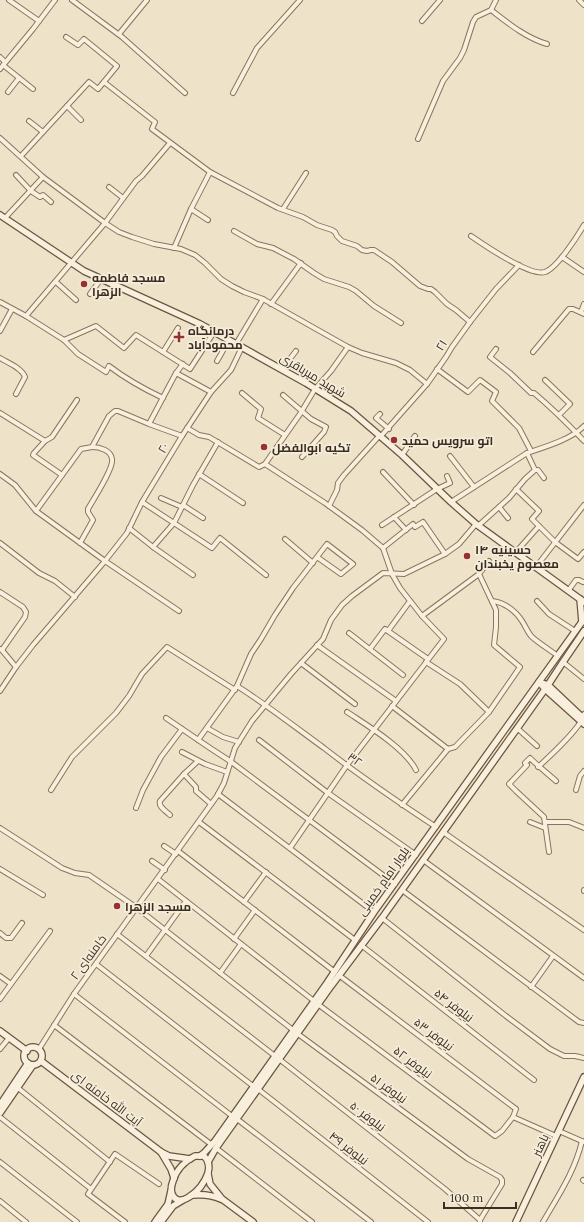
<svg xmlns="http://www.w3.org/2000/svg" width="584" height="1222" font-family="Lora,Cairo,serif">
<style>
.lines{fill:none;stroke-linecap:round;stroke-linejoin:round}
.street-casing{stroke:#8a755e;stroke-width:6}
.secondary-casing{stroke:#6c5641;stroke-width:8}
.street{stroke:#f8f0dd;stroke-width:4}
.secondary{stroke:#f8f0dd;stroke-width:5.5}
.poi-dot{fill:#973032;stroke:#f5edd9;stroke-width:1.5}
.labels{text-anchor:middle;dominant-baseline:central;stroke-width:3.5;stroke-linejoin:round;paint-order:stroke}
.poi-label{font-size:12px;font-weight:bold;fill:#3b2d21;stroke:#f5edd9;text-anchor:start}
.street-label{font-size:12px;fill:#3b2d21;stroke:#f5edd9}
</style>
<rect width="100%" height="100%" fill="#eee2c9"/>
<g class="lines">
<!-- street casing -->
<g class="street-casing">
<g id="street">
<path d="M9 0 39 21"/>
<path d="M72 0 122 37 185 93"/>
<path d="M579 0 584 5"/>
<path d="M491 10C508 23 526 38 547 44"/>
<path d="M422 21 440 0"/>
<path d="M119 34 147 0"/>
<path d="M0 57 5 62"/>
<path d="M3 65 33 89"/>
<path d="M0 69 33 29 55 0"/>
<path d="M104 82 155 122 152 129 210 172 278 208 303 217 317 225 332 230 335 232 337 236 342 241 357 246 362 250 367 251 371 250H374L392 262 420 286 428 289H431L435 292 447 304 456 310 470 322"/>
<path d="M8 92 19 78"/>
<path d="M233 93 257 48 300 0"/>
<path d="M67 106 81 120"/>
<path d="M29 121 43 132"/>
<path d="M0 138 43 177 105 223 119 232 132 237 154 244 181 249 195 255 205 263 221 279 232 286 244 292 263 299 348 347 362 353 396 363 410 370 427 384"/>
<path d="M418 139 443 81 460 58 464 50 473 22 476 17 491 10 496 0"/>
<path d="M21 156 89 82 98 89 117 66 84 39 78 45 66 37"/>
<path d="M16 175 31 191 40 197 43 195 51 202"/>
<path d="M109 187 123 198"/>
<path d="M191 209 208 220"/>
<path d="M283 209 306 173"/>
<path d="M5 218 43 177"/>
<path d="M234 231 257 244 273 248 294 259 314 273 324 279 349 287 356 291 374 306 401 323"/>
<path d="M471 236C484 245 531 277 545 272 557 268 577 237 584 225"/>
<path d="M174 248 191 209 210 172"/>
<path d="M562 257 584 272"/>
<path d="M56 282 76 300"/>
<path d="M90 294 101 279"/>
<path d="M0 302 26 316 64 340 78 354 106 372 109 366C126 379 144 389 163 398"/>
<path d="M271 304 301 263"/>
<path d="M581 312 584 304"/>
<path d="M26 316 105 223 136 181 142 176 170 143"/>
<path d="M0 331 12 309"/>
<path d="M64 340 96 326 124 348 136 335 190 369 214 332"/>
<path d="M236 344 263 299"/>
<path d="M496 349 490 357 510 373 531 393H534C552 408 568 424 584 441"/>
<path d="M163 352 178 328"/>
<path d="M533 352 569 309H573L584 314"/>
<path d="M0 358C8 363 22 368 25 377L16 394"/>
<path d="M217 361 229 340"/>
<path d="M183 364 176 373 211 392"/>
<path d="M282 369 296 351"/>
<path d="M437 369 468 392 480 380 496 392 492 401 519 428 531 451"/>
<path d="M545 380 570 404 559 415"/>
<path d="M242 393 261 409 258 418 285 435"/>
<path d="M283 395 311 419 326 427 324 432 302 457"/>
<path d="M0 413 45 441"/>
<path d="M380 414 376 418 389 429"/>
<path d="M150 422 176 373"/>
<path d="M187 428 199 435 209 437 259 467 265 464 300 414 315 389 331 371 348 347"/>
<path d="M381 436 427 384 446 357 452 347 470 322 496 289 519 265"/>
<path d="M402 455 415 436"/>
<path d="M450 456 474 487"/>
<path d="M265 464 325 503 362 530 383 548 392 574 400 588 422 616 444 639 347 765 290 848"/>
<path d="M535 470H538L544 478"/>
<path d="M383 472 414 505"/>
<path d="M0 474 15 485 36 511 105 561 179 611"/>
<path d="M199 474 243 503"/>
<path d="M62 475 33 455 34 453 45 441 52 437 77 400"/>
<path d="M516 489 539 511 532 519 555 542 578 559 584 552"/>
<path d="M161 498 182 507"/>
<path d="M142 502 212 548 220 538 266 575"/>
<path d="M451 502 527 453C545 447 572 439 584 426"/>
<path d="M183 505 203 518"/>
<path d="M329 506 337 490 338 483 344 475 380 435"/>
<path d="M499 507 508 518"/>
<path d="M36 511 81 449 92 447 109 416 115 411H118L149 424 182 436"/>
<path d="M394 517 406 530"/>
<path d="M382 525 437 489 450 483 447 476"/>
<path d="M478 526 509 498 525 479 535 470 527 453"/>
<path d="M129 528 153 547 193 575"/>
<path d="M285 539 313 563"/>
<path d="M0 543 39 573 55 581 75 597"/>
<path d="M80 543 93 520 88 512V509C93 500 114 468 112 459 111 450 99 447 92 447"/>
<path d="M153 547 174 523 193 485 218 442"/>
<path d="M383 548 413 524 415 527 423 522 445 554"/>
<path d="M516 552 539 526"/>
<path d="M536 567 584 505"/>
<path d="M568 591 576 580H579L583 582"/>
<path d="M0 592 23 607 26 612 25 617 2 650"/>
<path d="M492 601C504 602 516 611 522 621 526 627 528 633 532 637 540 644 550 650 558 656"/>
<path d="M537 601 549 614 575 631"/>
<path d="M422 616 479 574 489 561"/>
<path d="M388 631 410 601"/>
<path d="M349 633 403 675"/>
<path d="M317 645 396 701"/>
<path d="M1 649 16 667"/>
<path d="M370 649 385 629 428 659"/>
<path d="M426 662 460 684 489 712"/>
<path d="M563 662 584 679"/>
<path d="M301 663 355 704"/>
<path d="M237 686 251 654 261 639 275 615 293 588 327 544 353 564 341 574 317 557"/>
<path d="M0 691 16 667 33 645 105 561 127 533 142 502 182 436 211 392 231 370 242 347"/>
<path d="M392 706 448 749 455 747 489 712 520 667 494 645 496 627V610L479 574"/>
<path d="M347 712C368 726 405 748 416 770"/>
<path d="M166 718 210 748 230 761 395 884"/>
<path d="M207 728 223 737 239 742"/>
<path d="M517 728 537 746"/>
<path d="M198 740 237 686C267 705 295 727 324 748 360 776 398 802 436 827"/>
<path d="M259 740 328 793 416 855"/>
<path d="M182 752 205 764 227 772"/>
<path d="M525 763 530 758C538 766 547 773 556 781"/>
<path d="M527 765 509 784 516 791 544 817 549 852"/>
<path d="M538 767C553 753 569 739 580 723 582 720 582 717 584 714"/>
<path d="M184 774 196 787V791L211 804"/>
<path d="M51 790 72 757 116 713 129 696 142 674 167 647 235 690"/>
<path d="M576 790 580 776 584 771"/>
<path d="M218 794 374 912"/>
<path d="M402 805 448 749"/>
<path d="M136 808 143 790 161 757 182 729"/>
<path d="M170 815C166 811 158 807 160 801L184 774 198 761"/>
<path d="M199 822 355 940"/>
<path d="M530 822 545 828"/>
<path d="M545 822H569L584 828"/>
<path d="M0 828 62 868 75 873 89 875 137 908 293 1030"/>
<path d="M443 832 584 930"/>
<path d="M164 846 176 854"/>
<path d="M178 851 335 972"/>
<path d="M423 860 584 978"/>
<path d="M152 861 165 870"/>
<path d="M0 869 43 895"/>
<path d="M158 879 314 1001"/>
<path d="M402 890 579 1022 584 1023"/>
<path d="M584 891V890"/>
<path d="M244 902 266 872"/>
<path d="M382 918 506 1016 550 1049 564 1056H575L584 1058"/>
<path d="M0 933 6 938H11L22 923"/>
<path d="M117 934 275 1056"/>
<path d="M234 939 255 910"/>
<path d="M361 945 534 1080"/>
<path d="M146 956 186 901"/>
<path d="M96 964 253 1086"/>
<path d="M220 973 241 944"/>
<path d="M0 976 11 984"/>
<path d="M340 976 516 1109 513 1117 556 1136"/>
<path d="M531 987 553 956"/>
<path d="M74 994 232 1116"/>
<path d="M0 999 50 931"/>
<path d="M319 1005 495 1136 502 1131 513 1117"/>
<path d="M54 1025 212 1145"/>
<path d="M298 1034 468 1159 500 1177 502 1180V1184L480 1220"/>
<path d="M0 1049 9 1038"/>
<path d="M39 1049 74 994 217 796 224 783 235 748 252 721 291 674 323 639 331 620 342 605 352 596 383 573 404 574 445 554 459 544 476 524"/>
<path d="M279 1059 445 1189 480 1220V1222"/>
<path d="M18 1088 110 1162"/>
<path d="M258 1089 428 1222"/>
<path d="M0 1117 91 1189"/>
<path d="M237 1119 371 1222"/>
<path d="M559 1131 584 1142"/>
<path d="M216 1148 312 1222"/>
<path d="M0 1162 77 1222"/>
<path d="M583 1180 584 1181"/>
<path d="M0 1201 26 1222"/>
<path d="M125 1222 88 1194 115 1154 159 1184"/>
<path d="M543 1222C558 1196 575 1171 582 1141"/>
</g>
</g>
<!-- secondary casing -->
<g class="secondary-casing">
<g id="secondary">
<path d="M0 215 84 271 200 324 306 383 351 411 402 455 451 502 476 524 584 602"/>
<path d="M580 599 582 622"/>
<path d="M584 719 548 685 539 682 545 689 584 724"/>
<path d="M0 1031 27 1051"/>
<circle cx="33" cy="1056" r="9"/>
<path d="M41 1061 161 1152 169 1156 190 1159"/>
<path d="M0 1105 28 1063"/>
<path d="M0 1113 33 1065"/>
<path d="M161 1152 171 1169 174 1178"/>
<path d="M195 1156H204C209 1161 210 1166 208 1173 205 1182 198 1192 189 1197 175 1206 168 1194 173 1181 176 1170 185 1161 195 1156Z"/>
<path d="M200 1156 204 1153 215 1141 327 983 374 912 584 619"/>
<path d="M208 1162 216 1148 331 986 382 918 548 685 563 662 584 631"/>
<path d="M208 1174 210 1184 222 1199 253 1222"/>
<path d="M193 1195C203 1194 212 1195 221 1199"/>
<path d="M155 1222 168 1204 171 1191"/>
<path d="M161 1222 173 1206 183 1200"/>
<path d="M516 1222 584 1077"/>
</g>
</g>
<!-- street -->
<use href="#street" class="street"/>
<!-- secondary -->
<use href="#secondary" class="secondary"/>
</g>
<!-- markers -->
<g class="poi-dot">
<circle cx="84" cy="284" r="4"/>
<path d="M177 331h4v4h4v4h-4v4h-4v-4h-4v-4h4z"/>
<circle cx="394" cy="440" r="4"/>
<circle cx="264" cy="447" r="4"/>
<circle cx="467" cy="556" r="4"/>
<circle cx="117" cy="906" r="4"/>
</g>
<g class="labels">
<!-- poi labels -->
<g class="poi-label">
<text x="92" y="277">مسجد فاطمه<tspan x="92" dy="14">الزهرا</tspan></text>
<text x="188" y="330">درمانگاه<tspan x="188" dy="14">محمودآباد</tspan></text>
<text x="402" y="440">اتو سرویس حمید</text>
<text x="272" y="447">تکیه ابوالفضل</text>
<text x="475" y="549">حسینیه ۱۴<tspan x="475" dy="14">معصوم یخبندان</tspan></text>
<text x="125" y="906">مسجد الزهرا</text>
</g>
<!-- street labels -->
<g class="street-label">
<text transform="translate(441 345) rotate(-58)">۲۱</text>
<text transform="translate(313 375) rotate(31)">شهید میرباقری</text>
<text transform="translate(163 448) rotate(-59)">۲۰</text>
<text transform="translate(355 759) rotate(36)">۳۲</text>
<text transform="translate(383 881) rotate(-55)">بلوار امام خمینی</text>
<text transform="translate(88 957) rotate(-54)">خامنه‌ای ۲</text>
<text transform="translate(454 1005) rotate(38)">نیلوفر ۵۴</text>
<text transform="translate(434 1034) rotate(37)">نیلوفر ۵۳</text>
<text transform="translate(413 1062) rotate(37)">نیلوفر ۵۲</text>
<text transform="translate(389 1088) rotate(36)">نیلوفر ۵۱</text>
<text transform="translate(107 1098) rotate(37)">آیت الله خامنه ای</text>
<text transform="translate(368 1116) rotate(38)">نیلوفر ۵۰</text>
<text transform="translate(540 1145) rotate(-65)">باهنر</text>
<text transform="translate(349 1148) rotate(38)">نیلوفر ۴۹</text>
</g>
</g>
<!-- scale -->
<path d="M444 1202v6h72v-6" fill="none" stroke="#3b2d21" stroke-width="2"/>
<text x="450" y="1202" font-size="12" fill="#3b2d21" stroke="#f5edd9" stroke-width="3" paint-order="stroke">100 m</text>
</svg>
